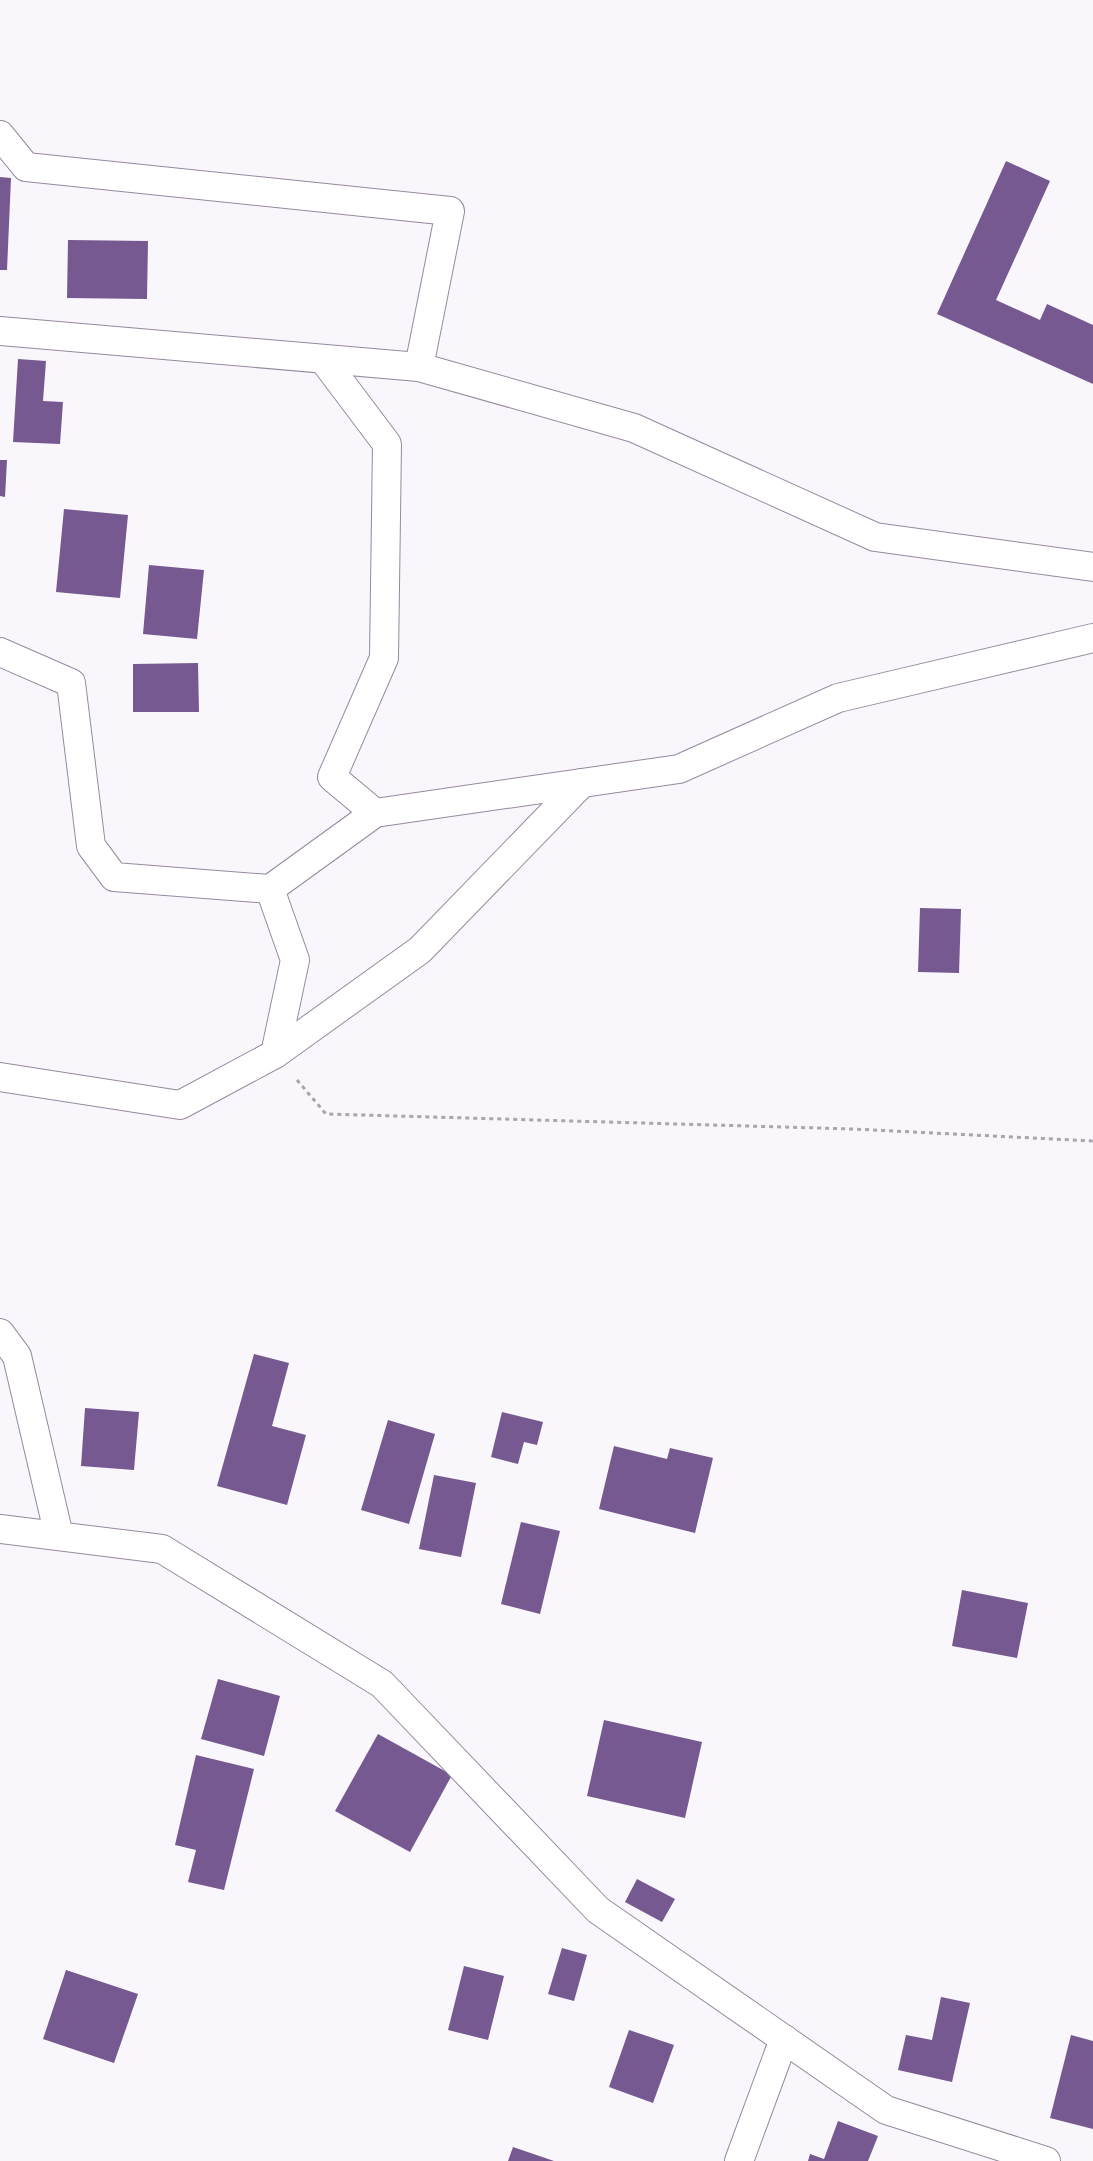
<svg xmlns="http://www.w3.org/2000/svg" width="1093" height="2161" font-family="Barlow,sans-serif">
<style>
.building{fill:#755990}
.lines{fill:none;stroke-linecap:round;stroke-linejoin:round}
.minor-casing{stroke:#96899f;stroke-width:30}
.path{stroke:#a8a5ab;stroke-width:3;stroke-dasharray:4 4;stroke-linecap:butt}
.minor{stroke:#fff;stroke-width:28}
</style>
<rect width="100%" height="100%" fill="#faf7fc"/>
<!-- building -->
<g class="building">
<path d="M1006 161 1050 181 996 300 1040 320 1047 304 1093 325V384L937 314Z"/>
<path d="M0 177 11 178 7 270H0Z"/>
<path d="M68 240 148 241 147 299 67 298Z"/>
<path d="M18 359 46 361 43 401 63 402 60 444 13 442Z"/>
<path d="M0 460H7L5 497 0 496Z"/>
<path d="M64 509 128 515 120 598 56 592Z"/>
<path d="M149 565 204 570 197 639 143 634Z"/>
<path d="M198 663 199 712H133V664Z"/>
<path d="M920 908 961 909 959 973 918 972Z"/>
<path d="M254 1354 289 1363 272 1426 306 1435 287 1505 217 1486Z"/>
<path d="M85 1408 139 1412 134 1470 81 1466Z"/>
<path d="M502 1412 543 1422 537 1445 524 1442 518 1464 491 1457Z"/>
<path d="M388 1420 435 1434 409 1524 361 1510Z"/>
<path d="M614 1446 667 1459 670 1448 713 1458 695 1533 599 1509Z"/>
<path d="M434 1475 476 1483 461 1557 419 1549Z"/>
<path d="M521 1522 560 1531 540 1614 501 1604Z"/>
<path d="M962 1590 1028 1603 1017 1658 952 1646Z"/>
<path d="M218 1679 280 1696 264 1756 201 1739Z"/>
<path d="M604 1720 702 1742 685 1818 587 1796Z"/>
<path d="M378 1734 452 1775 410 1852 335 1811Z"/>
<path d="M196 1755 254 1769 224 1890 188 1882 196 1850 175 1845Z"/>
<path d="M637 1879 675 1899 662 1922 625 1902Z"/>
<path d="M562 1948 587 1955 574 2001 548 1994Z"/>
<path d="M464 1966 504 1976 488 2040 448 2030Z"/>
<path d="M66 1970 138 1994 114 2063 43 2039Z"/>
<path d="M941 1997 970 2003 952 2082 898 2070 906 2035 932 2040Z"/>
<path d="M629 2030 674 2045 653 2103 609 2087Z"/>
<path d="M1071 2035 1093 2041V2129L1050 2118Z"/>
<path d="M838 2121 878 2136 868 2161H808L810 2154 824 2159Z"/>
<path d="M513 2147 554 2161H508Z"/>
</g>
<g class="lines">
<!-- minor casing -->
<g class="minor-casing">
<g id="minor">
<path d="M0 135 26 167 450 211 419 367"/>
<path d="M0 331 419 367 634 428 875 537 1093 567"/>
<path d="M323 359 387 444 384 658 332 777 375 813"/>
<path d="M0 652 71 683 91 846 114 877 270 889 375 813 679 769 838 698 1093 638"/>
<path d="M270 889 295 960 275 1054"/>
<path d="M0 1077 180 1105 275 1054 420 950 582 783"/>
<path d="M0 1333 17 1356 59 1536"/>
<path d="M0 1529 162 1549 382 1684 598 1910 886 2110 1046 2161"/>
<path d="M739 2161 784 2039"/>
</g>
</g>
<!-- path -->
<path class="path" d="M297 1080 326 1114 853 1129 1093 1141"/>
<!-- minor -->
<use href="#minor" class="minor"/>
</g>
</svg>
